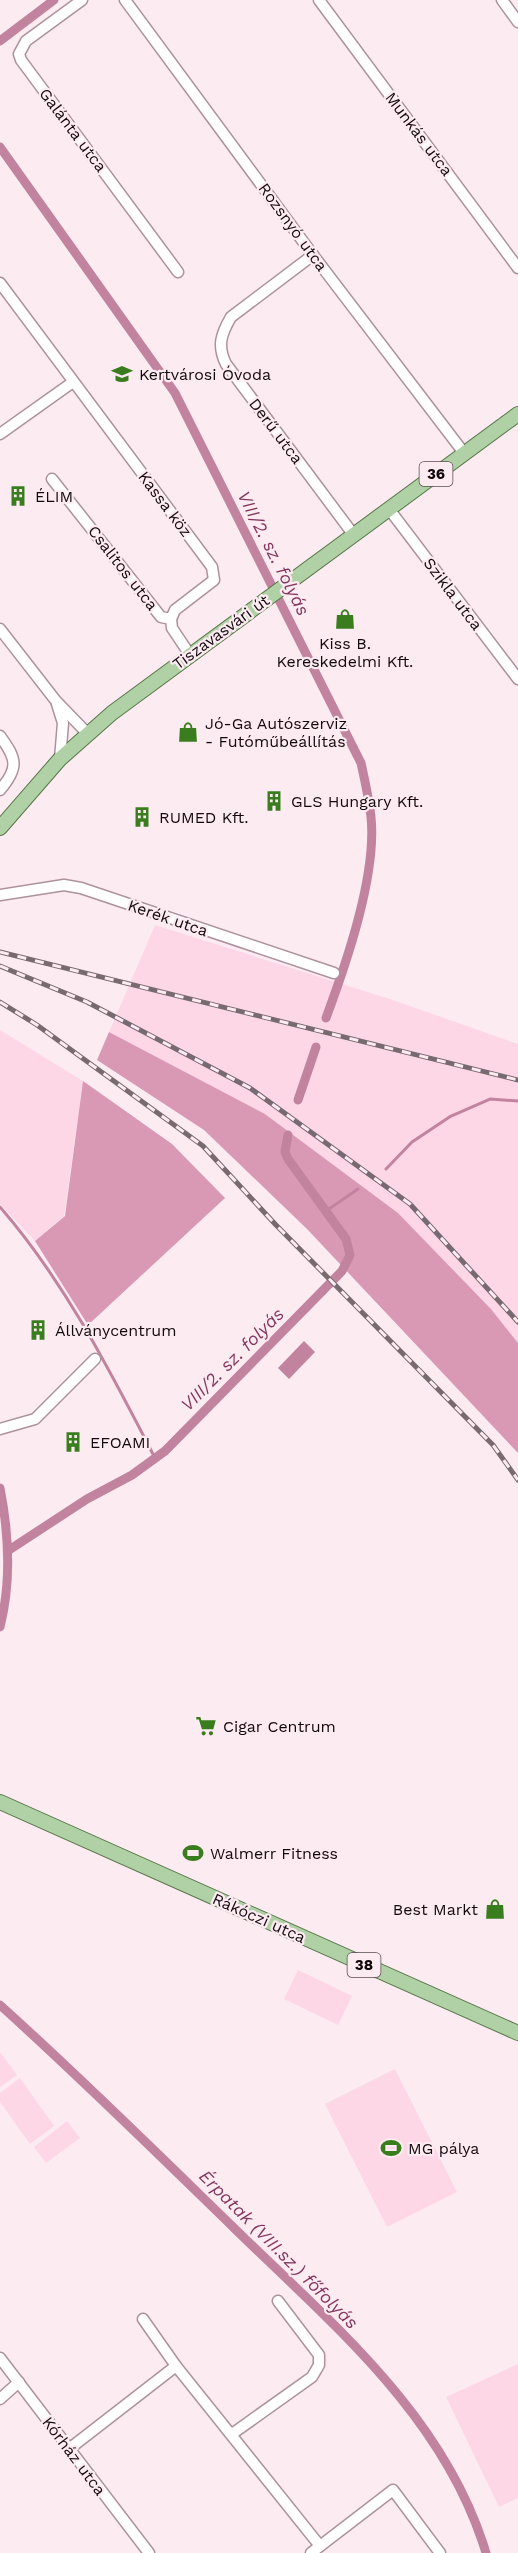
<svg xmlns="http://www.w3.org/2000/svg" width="518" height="2553" font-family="'Work Sans',sans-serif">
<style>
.green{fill:#fed7e7}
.forest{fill:#d999b5}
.water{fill:#c2839f}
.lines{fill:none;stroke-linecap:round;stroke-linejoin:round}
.stream{stroke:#c2839f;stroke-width:3}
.canal{stroke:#c2839f;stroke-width:9}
.minor-casing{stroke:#ad929d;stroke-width:13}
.major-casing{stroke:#577749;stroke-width:16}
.minor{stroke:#fff;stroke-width:10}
.major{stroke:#b0d1a6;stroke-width:14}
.rail-casing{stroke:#786b70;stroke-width:5}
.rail{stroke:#fdebf2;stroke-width:3;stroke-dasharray:9;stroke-linecap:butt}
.labels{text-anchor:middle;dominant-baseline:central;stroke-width:4.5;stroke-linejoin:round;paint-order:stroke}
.shield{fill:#fdebf2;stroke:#584d52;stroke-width:1.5}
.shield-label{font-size:15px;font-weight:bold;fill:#12090d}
.street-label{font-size:16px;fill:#12090d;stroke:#fdebf2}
.poi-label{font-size:16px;fill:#12090d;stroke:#fdebf2;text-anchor:start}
.water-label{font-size:18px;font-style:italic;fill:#83365d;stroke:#fdebf2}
</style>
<rect width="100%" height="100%" fill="#fdebf2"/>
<!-- green -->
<g class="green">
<path d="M155 925 390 999 518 1044V1343L491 1309 398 1213 265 1114 109 1032Z"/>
<path d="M0 1030 83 1081 64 1216 35 1241 0 1204Z"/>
<path d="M298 1970 352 1996 338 2025 284 1999Z"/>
<path d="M0 2052 17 2075 0 2087Z"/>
<path d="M395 2069 457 2192 387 2227 325 2104Z"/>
<path d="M20 2078 54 2126 30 2144 0 2102V2093Z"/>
<path d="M67 2121 80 2138 46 2163 34 2147Z"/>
<path d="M518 2364V2498L499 2507 446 2397Z"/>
</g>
<!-- forest -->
<g class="forest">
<path d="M109 1032 265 1114 398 1213 491 1309 518 1343V1453L307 1229 204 1130 97 1060Z"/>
<path d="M83 1081 172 1144 225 1198 88 1325 35 1241 65 1216Z"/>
</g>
<!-- water -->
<path class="water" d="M304 1341 315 1352 289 1379 278 1368Z"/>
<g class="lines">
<!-- stream -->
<g class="stream">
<path d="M386 1169 412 1142 451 1116 490 1099 518 1101"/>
<path d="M0 1207C65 1282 110 1371 155 1458"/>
<path d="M326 1211 358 1189"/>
</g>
<!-- canal -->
<g class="canal">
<path d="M0 41 54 0"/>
<path d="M0 147 175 393 361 763C365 781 369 799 371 817 377 875 346 964 326 1018"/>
<path d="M298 1100 316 1047"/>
<path d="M0 1488C9 1534 12 1580 0 1627"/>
<path d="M9 1550 87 1499 132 1475 165 1451 342 1271 350 1255 346 1239 288 1159 285 1152 288 1135"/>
<path d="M0 2005C80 2077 156 2152 233 2227 332 2324 445 2416 486 2553"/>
</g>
<!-- minor casing -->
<g class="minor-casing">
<g id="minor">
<path d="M82 0 26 41 19 54 21 60 178 272"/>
<path d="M125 0 313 255 464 453"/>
<path d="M319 0 518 268"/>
<path d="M502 0 518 22"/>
<path d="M313 255 231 317C221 334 217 346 226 364L353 534"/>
<path d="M0 283 212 567 214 580 175 610 171 619"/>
<path d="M0 434 73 382"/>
<path d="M52 479 161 617 171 619 172 628 190 655"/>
<path d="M389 509 518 679"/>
<path d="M0 629 56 701 87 733"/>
<path d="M57 704 63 723 60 759"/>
<path d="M0 736C17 759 19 768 0 790"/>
<path d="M0 895 64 885 81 888 334 973"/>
<path d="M0 1429 35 1419 95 1359"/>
<path d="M143 2319 176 2366"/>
<path d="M0 2358 149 2553"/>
<path d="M0 2399 19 2382"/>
<path d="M232 2434 312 2377 319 2365V2355L278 2301"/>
<path d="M69 2449 176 2366 320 2546"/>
<path d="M311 2553 393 2490 440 2553"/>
</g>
</g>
<!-- major casing -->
<g class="major-casing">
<g id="major">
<path d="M0 828 60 759 112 713 518 414"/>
<path d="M0 1802 518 2033"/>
</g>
</g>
<!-- minor -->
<use href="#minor" class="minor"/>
<!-- major -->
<use href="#major" class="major"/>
<!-- rail casing -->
<g class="rail-casing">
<g id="rail">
<path d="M0 952 518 1080"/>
<path d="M0 966 87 1002 250 1088 410 1204 518 1322"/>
<path d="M0 1002 37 1025 203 1146 276 1225 493 1445 518 1480"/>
</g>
</g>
<!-- rail -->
<use href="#rail" class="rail"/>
</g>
<!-- icons -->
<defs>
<g id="school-bare" transform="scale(1.62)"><path d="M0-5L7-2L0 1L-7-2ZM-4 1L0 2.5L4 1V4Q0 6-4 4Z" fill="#3a7d1e" stroke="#fdebf2" stroke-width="2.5" paint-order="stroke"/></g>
<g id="building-bare" transform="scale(1.62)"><path d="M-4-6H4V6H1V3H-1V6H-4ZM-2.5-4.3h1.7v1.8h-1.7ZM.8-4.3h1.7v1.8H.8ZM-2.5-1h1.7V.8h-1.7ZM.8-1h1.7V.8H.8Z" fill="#3a7d1e" stroke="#fdebf2" stroke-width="2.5" paint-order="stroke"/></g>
<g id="shop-bare" transform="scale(1.62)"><path d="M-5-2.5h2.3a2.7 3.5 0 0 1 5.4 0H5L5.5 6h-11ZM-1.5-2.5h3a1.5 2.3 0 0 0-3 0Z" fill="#3a7d1e" stroke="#fdebf2" stroke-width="2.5" paint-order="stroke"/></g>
<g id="supermarket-bare" transform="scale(1.62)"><path d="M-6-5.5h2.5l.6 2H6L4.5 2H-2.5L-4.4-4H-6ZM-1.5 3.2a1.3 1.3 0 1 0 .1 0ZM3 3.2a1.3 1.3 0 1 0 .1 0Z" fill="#3a7d1e" stroke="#fdebf2" stroke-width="2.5" paint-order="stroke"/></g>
<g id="stadium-bare" transform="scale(1.62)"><path d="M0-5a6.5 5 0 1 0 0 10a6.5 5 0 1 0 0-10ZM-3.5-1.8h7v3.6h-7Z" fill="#3a7d1e" stroke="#fdebf2" stroke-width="2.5" paint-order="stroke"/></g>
</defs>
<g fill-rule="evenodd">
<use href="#school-bare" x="122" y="374"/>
<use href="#building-bare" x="18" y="496"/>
<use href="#shop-bare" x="345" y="619"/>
<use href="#shop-bare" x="188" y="732"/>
<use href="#building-bare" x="274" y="801"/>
<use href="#building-bare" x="142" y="817"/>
<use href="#building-bare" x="38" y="1330"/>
<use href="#building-bare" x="73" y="1442"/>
<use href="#supermarket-bare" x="206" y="1726"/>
<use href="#stadium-bare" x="193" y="1853"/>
<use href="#shop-bare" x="495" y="1909"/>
<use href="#stadium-bare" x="391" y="2148"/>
</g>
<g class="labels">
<!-- shield labels -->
<g class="shield">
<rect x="419.5" y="462" width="33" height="24" rx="4.5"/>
<rect x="347.5" y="1953" width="33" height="24" rx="4.5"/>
</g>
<g class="shield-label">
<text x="436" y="474">36</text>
<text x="364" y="1965">38</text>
</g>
<!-- street labels -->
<g class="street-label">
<text transform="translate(73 130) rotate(53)">Galánta utca</text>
<text transform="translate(419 134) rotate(53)">Munkás utca</text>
<text transform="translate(293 227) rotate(54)">Rozsnyó utca</text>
<text transform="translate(276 431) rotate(53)">Derű utca</text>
<text transform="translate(165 504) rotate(53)">Kassa köz</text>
<text transform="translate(123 568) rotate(52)">Csalitos utca</text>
<text transform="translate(453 594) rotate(53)">Szikla utca</text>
<text transform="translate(221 632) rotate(-36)">Tiszavasvári út</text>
<text transform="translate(168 918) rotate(19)">Kerék utca</text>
<text transform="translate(259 1918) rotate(24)">Rákóczi utca</text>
<text transform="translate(74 2456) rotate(53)">Kórház utca</text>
</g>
<!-- poi labels -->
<g class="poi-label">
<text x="139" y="374">Kertvárosi Óvoda</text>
<text x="35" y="496">ÉLIM</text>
<text x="345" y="643" text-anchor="middle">Kiss B.<tspan x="345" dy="18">Kereskedelmi Kft.</tspan></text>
<text x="205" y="723">Jó-Ga Autószerviz<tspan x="205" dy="18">- Futóműbeállítás</tspan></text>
<text x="291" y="801">GLS Hungary Kft.</text>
<text x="159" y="817">RUMED Kft.</text>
<text x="55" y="1330">Állványcentrum</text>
<text x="90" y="1442">EFOAMI</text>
<text x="223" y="1726">Cigar Centrum</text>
<text x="210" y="1853">Walmerr Fitness</text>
<text x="478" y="1909" text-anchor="end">Best Markt</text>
<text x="408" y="2148">MG pálya</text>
</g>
<!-- water labels -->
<g class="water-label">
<text transform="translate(274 553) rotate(63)">VIII/2. sz. folyás</text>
<text transform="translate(232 1359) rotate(-45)">VIII/2. sz. folyás</text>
<text transform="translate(279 2249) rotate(45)">Érpatak (VIII.sz.) főfolyás</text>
</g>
</g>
</svg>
